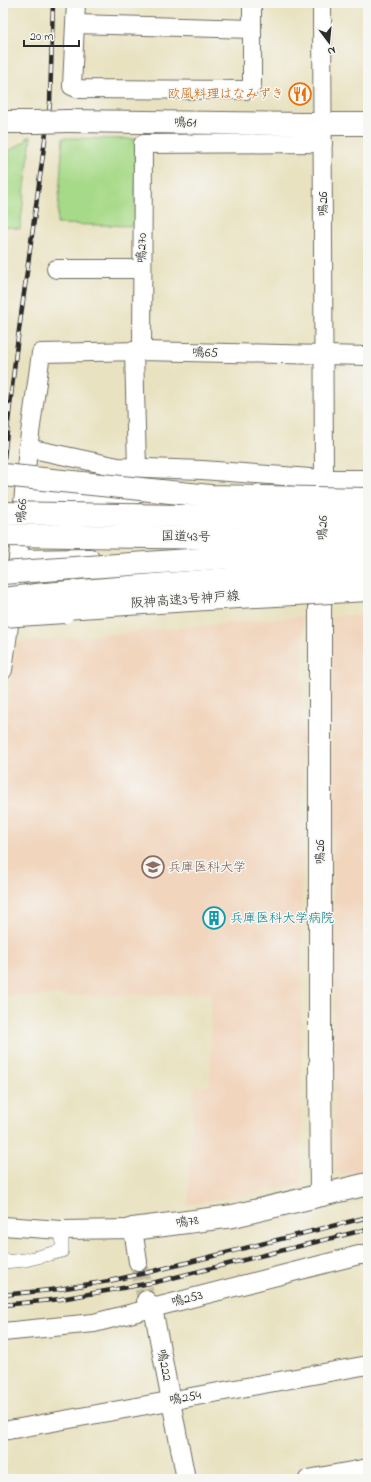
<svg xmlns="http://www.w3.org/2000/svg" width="371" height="1482" font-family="'Indie Flower','Klee One',sans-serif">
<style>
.built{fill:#f1d5bd}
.green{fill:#a7da88;stroke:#69825a}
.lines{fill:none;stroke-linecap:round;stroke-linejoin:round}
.minor-tunnel{stroke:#c3bda3;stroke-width:18;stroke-dasharray:18 9;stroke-linecap:butt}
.pedestrian-casing{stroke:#6e6b60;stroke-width:14}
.minor-casing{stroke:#6e6b60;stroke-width:20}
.tertiary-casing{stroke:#6e6b60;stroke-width:24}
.pedestrian{stroke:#fff;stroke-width:13}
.minor{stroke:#fff;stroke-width:18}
.tertiary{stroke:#fff;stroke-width:22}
.rail-casing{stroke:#2b2b2b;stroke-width:4.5}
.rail{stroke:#f6f6f2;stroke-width:3;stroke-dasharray:9;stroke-linecap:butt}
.tertiary-bridge-casing{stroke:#6e6b60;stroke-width:24;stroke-linecap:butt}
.trunk-bridge-casing{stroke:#6e6b60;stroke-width:24;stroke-linecap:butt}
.motorway-bridge-casing{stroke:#6e6b60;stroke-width:24;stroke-linecap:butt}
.tertiary-bridge{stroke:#fff;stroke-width:22}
.trunk-bridge{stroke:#fff;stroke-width:22}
.motorway-bridge{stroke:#fff;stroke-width:22}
.labels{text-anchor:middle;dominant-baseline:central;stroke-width:3;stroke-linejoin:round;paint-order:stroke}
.food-label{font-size:13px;fill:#c56008;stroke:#f6f6f2;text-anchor:end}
.street-label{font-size:13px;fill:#2b2b2b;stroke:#f6f6f2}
.education-label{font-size:13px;fill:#785e54;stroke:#f6f6f2;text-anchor:start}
.culture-label{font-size:13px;fill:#0d838f;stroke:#f6f6f2;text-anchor:start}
</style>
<rect width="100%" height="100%" fill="#f6f6f2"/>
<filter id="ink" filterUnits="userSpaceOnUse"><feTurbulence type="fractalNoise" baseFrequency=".025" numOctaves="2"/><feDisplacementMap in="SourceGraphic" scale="8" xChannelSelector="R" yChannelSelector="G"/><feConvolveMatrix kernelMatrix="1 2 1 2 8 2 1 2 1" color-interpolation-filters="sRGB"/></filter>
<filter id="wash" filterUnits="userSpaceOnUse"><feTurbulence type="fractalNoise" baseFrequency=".012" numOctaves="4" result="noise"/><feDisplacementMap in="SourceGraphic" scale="16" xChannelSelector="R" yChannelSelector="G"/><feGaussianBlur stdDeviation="0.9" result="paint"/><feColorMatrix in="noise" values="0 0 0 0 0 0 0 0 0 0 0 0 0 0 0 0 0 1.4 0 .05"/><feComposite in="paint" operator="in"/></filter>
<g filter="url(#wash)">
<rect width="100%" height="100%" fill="#e9e2c1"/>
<!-- built -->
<g class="built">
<path d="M368 615V1169L342 1175 335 1170 332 616Z"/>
<path d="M303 616 301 1184 188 1205 194 1087 210 1086 211 994 3 996V740L16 643Z"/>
</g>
<!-- green -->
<g class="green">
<path d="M27 137H31L20 229 3 226 9 151 27 140Z"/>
<path d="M63 138 136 139 135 226 57 224Z"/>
</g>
</g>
<g filter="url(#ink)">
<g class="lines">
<!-- minor-tunnel -->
<path class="minor-tunnel" d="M138 1262 146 1300"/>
<!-- pedestrian casing -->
<g class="pedestrian-casing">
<path id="pedestrian" d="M3 1262 25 1260 62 1251V1236"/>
</g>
<!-- minor casing -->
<g class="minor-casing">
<g id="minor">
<path d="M76 3 72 86 79 89 246 90 252 85V3"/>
<path d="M322 3 324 479"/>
<path d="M76 24 252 29"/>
<path d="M56 269H142"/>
<path d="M134 351 137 468"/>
<path d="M142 351 143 144 323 143"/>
<path d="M28 448 118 467 202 470 324 479H368"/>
<path d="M24 495 124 498 137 494"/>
<path d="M18 559 90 558"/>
<path d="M3 670 18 559 28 448 41 353 142 351 368 356"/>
<path d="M3 1226 61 1230 133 1229 138 1262"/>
<path d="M146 1300 153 1308 186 1479"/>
<path d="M3 1332 94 1323 359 1255H368"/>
<path d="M3 1431 368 1365"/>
<path d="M308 1479 368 1468"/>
</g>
</g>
<!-- tertiary casing -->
<g class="tertiary-casing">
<g id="tertiary">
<path d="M67 121 303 124H368"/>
<path d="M3 122H37"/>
<path d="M323 518 324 479"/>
<path d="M320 1054V606L321 574"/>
<path d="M320 1065 321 1195"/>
<path d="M133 1229 233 1216 368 1184"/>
</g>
</g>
<!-- pedestrian -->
<use href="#pedestrian" class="pedestrian"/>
<!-- minor -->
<use href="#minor" class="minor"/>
<!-- tertiary -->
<use href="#tertiary" class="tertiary"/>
<!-- rail casing -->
<g class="rail-casing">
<g id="rail">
<path d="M3 467 16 352 50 103 53 3"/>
<path d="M3 1295 59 1289 109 1281 150 1272 368 1217"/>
<path d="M3 1305 61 1299 156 1282 368 1229"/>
</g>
</g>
<!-- rail -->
<use href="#rail" class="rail"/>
<!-- tertiary-bridge casing -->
<g class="tertiary-bridge-casing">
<path id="tertiary-bridge" d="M37 122 67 121"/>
</g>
<!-- trunk-bridge casing -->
<g class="trunk-bridge-casing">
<g id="trunk-bridge">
<path d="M3 475 210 496 368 499"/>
<path d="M3 513 363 519"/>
<path d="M3 535 368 540"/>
<path d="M3 573 232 557 368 558"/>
</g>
</g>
<!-- motorway-bridge casing -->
<g class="motorway-bridge-casing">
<g id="motorway-bridge">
<path d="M3 599 45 594 241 578H304L368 572"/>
<path d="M48 609 238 597 368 590"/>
<path d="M3 616 64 612"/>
</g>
</g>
<!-- tertiary-bridge -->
<use href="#tertiary-bridge" class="tertiary-bridge"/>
<!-- trunk-bridge -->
<use href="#trunk-bridge" class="trunk-bridge"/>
<!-- motorway-bridge -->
<use href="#motorway-bridge" class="motorway-bridge"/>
</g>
</g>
<!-- icons -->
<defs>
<g id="restaurant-ring" transform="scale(1.15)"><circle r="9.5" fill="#f6f6f2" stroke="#e8710a" stroke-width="1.5"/><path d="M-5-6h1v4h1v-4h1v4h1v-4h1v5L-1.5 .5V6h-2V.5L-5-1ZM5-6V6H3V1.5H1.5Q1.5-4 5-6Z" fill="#e8710a"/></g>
<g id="university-ring" transform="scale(1.15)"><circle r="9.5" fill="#f6f6f2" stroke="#8d6e63" stroke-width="1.5"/><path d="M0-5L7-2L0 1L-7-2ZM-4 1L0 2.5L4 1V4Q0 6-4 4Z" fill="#8d6e63"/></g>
<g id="building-ring" transform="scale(1.15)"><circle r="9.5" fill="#f6f6f2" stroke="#0f9aa8" stroke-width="1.5"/><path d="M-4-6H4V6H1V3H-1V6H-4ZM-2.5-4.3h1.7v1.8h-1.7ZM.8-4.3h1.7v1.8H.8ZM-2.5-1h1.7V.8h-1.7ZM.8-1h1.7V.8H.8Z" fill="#0f9aa8"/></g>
</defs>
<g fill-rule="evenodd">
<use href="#restaurant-ring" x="300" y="94"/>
<use href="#university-ring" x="153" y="867"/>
<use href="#building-ring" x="214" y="918"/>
</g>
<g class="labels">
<!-- food labels -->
<g class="food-label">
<text x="284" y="94">欧風料理はなみずき</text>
</g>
<!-- street labels -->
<g class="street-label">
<text transform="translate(185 123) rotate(1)">鳴61</text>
<text transform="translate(323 204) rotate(-90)">鳴26</text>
<text transform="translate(142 248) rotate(-89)">鳴270</text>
<text transform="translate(205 353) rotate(1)">鳴65</text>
<text transform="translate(22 511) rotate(-85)">鳴66</text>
<text transform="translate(323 528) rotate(-88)">鳴26</text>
<text transform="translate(186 537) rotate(1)">国道43号</text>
<text transform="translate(185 600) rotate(-4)">阪神高速3号神戸線</text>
<text transform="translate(320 852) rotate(-90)">鳴26</text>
<text transform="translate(187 1222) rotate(-8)">鳴78</text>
<text transform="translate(187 1299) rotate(-14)">鳴253</text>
<text transform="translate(164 1365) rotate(79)">鳴222</text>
<text transform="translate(185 1398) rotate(-10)">鳴254</text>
</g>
<!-- education labels -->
<g class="education-label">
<text x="168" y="867">兵庫医科大学</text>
</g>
<!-- culture labels -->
<g class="culture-label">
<text x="230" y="918">兵庫医科大学病院</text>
</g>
</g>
<!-- margin -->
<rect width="371" height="1482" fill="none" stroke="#f6f6f2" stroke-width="16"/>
<!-- north arrow -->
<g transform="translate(329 42) rotate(164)" stroke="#f6f6f2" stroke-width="3" paint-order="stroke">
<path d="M0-3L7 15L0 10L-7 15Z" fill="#2b2b2b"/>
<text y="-6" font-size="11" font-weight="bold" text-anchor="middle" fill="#2b2b2b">N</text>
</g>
<!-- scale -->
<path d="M24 40v6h55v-6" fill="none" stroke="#2b2b2b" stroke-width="2"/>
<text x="30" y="40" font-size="12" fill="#2b2b2b" stroke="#f6f6f2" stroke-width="3" paint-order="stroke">20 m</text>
</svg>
